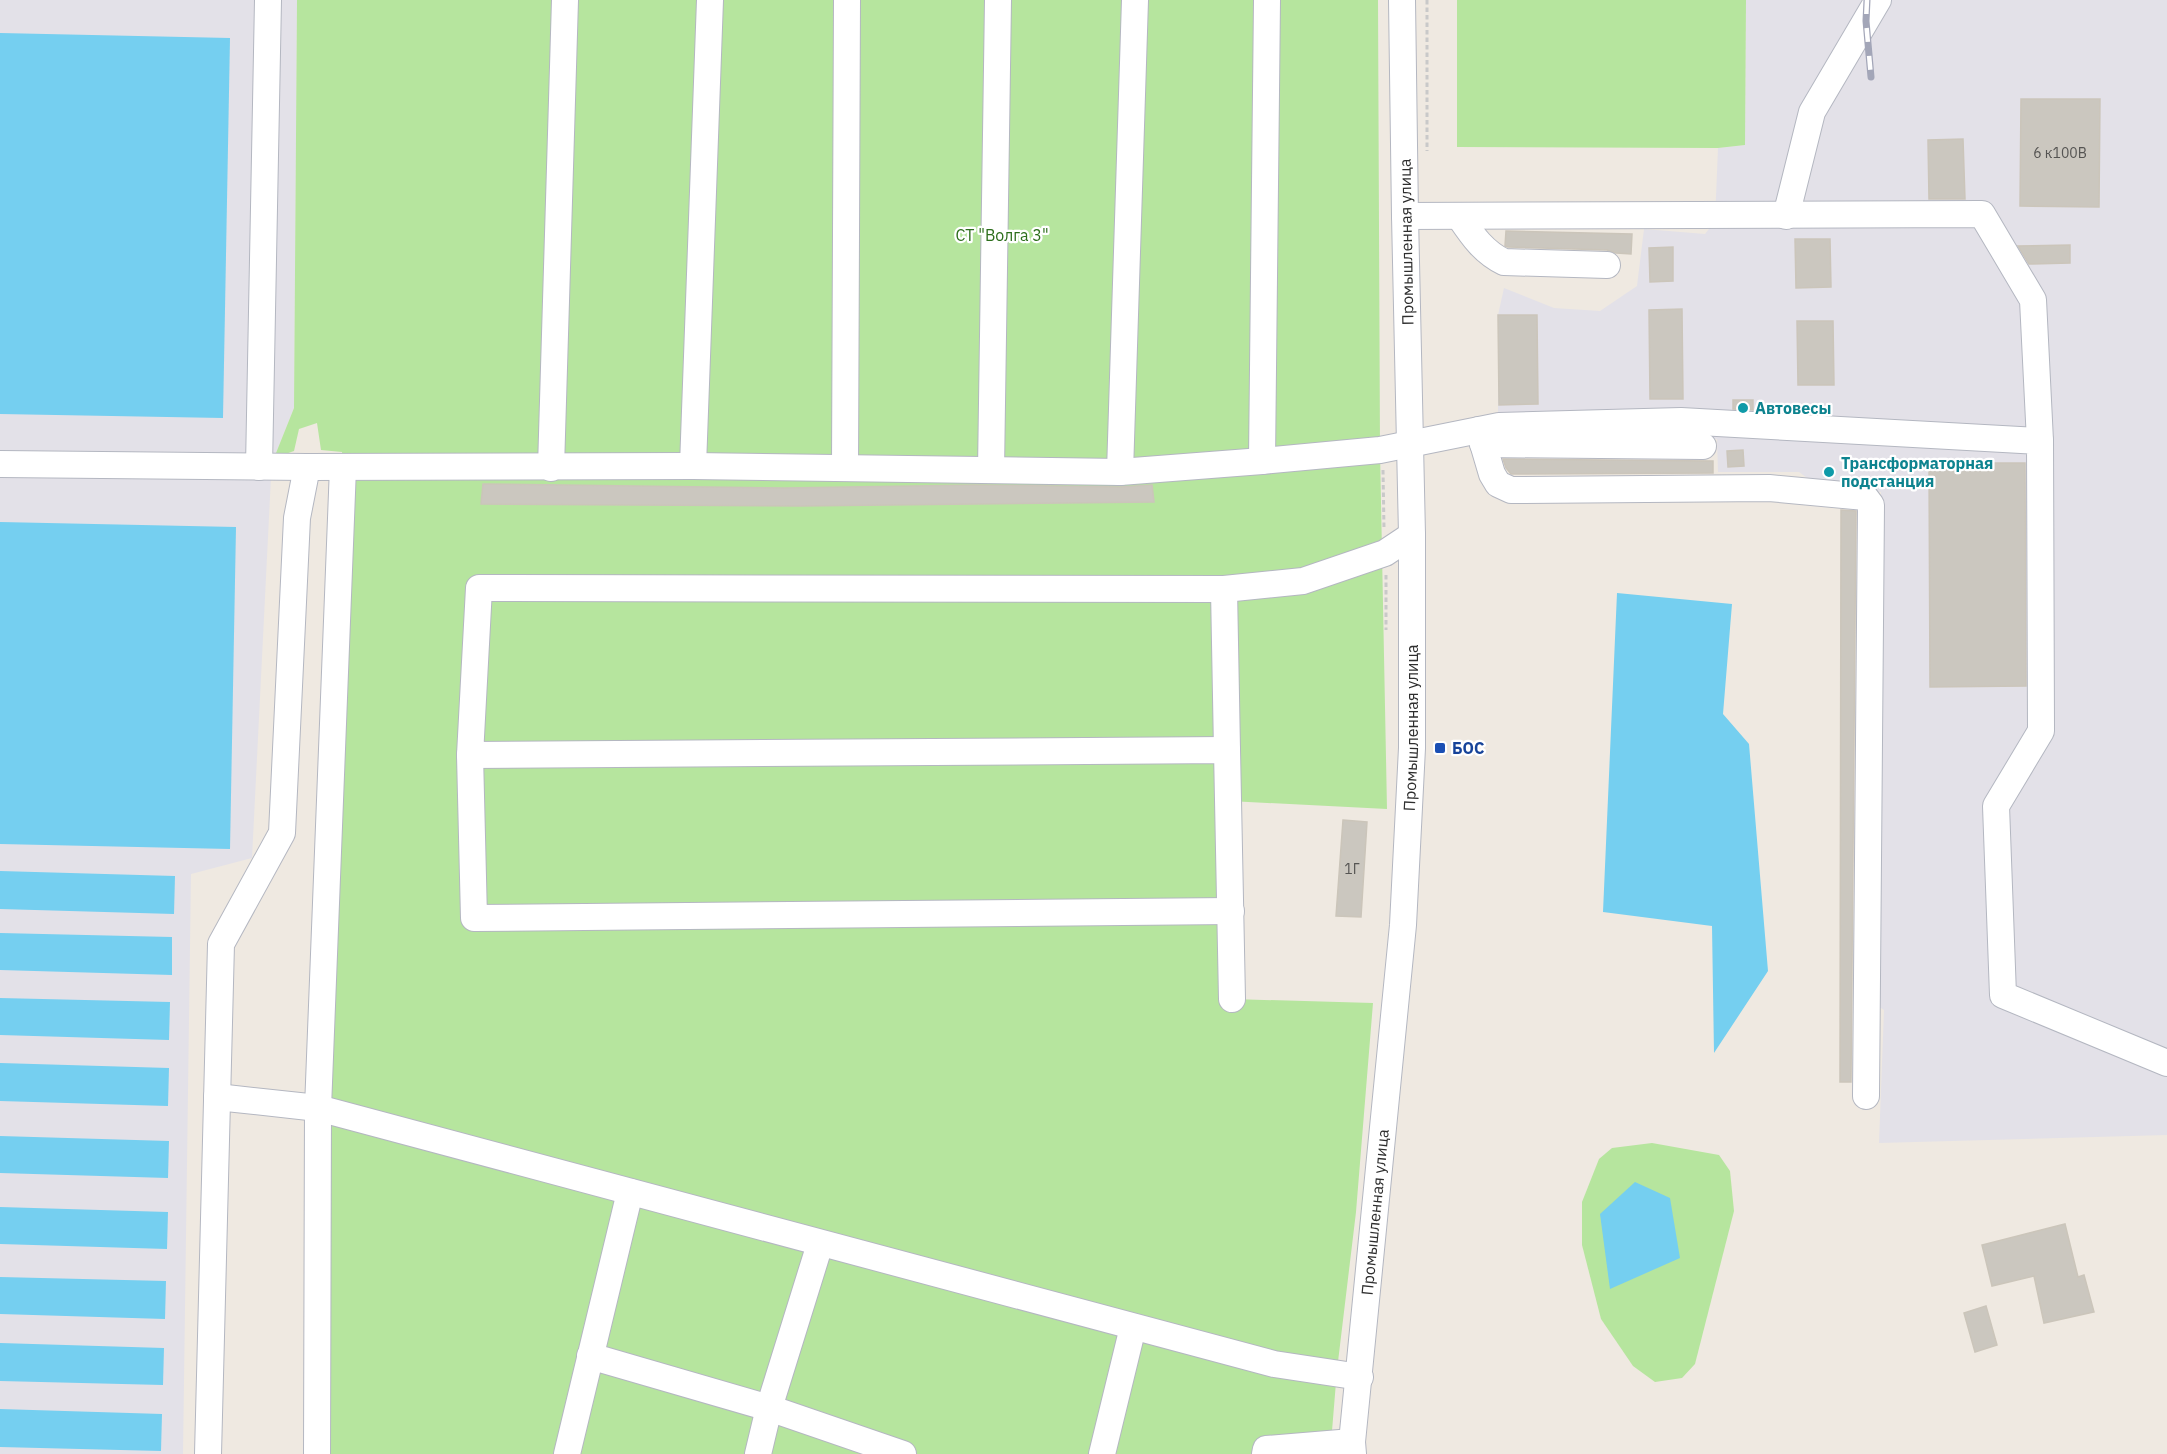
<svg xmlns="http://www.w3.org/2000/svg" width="2167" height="1454" font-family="'IBM Plex Sans',sans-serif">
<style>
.industrial{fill:#e3e1e8}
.green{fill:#b6e59e}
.water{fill:#75cff0}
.building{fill:#cbc7bf;stroke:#cbc5ba;stroke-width:1.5}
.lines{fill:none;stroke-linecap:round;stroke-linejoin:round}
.minor-casing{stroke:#b4b7c1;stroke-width:28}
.path{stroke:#c9c9c9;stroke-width:3;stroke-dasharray:4.5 3;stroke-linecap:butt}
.minor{stroke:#fff;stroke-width:26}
.rail-casing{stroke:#a3a6b8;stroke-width:7}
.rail{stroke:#fff;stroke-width:4.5;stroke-dasharray:14;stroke-linecap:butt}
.culture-dot{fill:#0f9aa8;stroke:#fff;stroke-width:2}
.transit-dot{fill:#1a4fb4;stroke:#fff;stroke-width:2}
.labels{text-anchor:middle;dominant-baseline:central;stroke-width:4.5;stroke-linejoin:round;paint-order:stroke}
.number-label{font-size:14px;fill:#555452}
.park-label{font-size:16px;fill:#2c6e1b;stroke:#fff}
.street-label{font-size:16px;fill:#2e2e2e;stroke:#fff}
.culture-label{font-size:16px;font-weight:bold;fill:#0d838f;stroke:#fff;text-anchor:start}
.transit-label{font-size:16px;font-weight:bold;fill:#164399;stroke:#fff;text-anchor:start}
</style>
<rect width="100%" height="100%" fill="#efe9e1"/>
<!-- industrial -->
<g class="industrial">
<path d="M0 0H297L294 408 274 458 271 477 252 858 191 874 183 1454H0Z"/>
<path d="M1746 0H2167V1135L1879 1143 1884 1010 1876 1005 1881 492 1822 489 1799 472H1718L1717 439 1498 436V315L1504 288 1554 308 1600 311 1637 286 1644 229 1705 234 1715 221 1718 148 1745 145Z"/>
</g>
<!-- green -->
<g class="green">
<path d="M297 0H1378L1380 450 1387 809 1229 801 1232 999 1373 1003 1356 1212 1337 1370 1331 1443 1332 1454H317L343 467 342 452 321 450 317 423 299 429 294 451 274 458 294 408Z"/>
<path d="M1457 0H1746L1745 145 1718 148 1457 147Z"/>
<path d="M1652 1143 1719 1155 1730 1171 1734 1211 1695 1364 1682 1378 1655 1382 1633 1366 1601 1319 1582 1245V1202L1599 1159 1612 1148Z"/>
</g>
<!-- water -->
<g class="water">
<path d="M0 33 230 38 223 418 0 414Z"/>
<path d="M0 522 236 527 230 849 0 844Z"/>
<path d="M1617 593 1732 604 1723 714 1749 744 1768 971 1714 1053 1712 926 1603 912Z"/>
<path d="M0 871 175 876 174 914 0 909Z"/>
<path d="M0 933 172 937V975L0 970Z"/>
<path d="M0 998 170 1002 169 1040 0 1035Z"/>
<path d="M0 1063 169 1068 168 1106 0 1101Z"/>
<path d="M0 1136 169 1141 168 1178 0 1173Z"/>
<path d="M1635 1182 1670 1198 1680 1258 1610 1289 1600 1214Z"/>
<path d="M0 1207 168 1212 167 1249 0 1244Z"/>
<path d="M0 1277 166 1281 165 1319 0 1314Z"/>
<path d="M0 1343 164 1348 163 1385 0 1381Z"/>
<path d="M0 1409 162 1414 161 1451 0 1447Z"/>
</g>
<!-- building -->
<g class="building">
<path d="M2021 99H2100L2099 207 2020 206Z"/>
<path d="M1963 139 1965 199H1929L1928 140Z"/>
<path d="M1506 231 1632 234 1631 254 1616 253 1607 250 1508 247 1505 246Z"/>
<path d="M1795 239H1830L1831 287 1796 288Z"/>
<path d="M2070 245V263L2029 264 2018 246Z"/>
<path d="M1673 247V281L1650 282 1649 248Z"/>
<path d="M1682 309 1683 399H1650L1649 310Z"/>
<path d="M1498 315H1537L1538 404 1499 405Z"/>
<path d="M1797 321H1833L1834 385H1798Z"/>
<path d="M1733 400H1753V410L1733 409Z"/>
<path d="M1743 450 1744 466 1728 467 1727 451Z"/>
<path d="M1503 459 1713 461V473L1511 474 1506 468Z"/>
<path d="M1929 463H2025L2026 686 1930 687Z"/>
<path d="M483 484 785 488 975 485 1120 487 1152 485 1154 502 800 506 481 504Z"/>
<path d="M1841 510 1856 511 1851 1082H1840Z"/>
<path d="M1343 820 1367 822 1361 917 1336 916Z"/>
<path d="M2065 1224 2078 1277 2084 1275 2094 1312 2044 1323 2034 1276 1992 1286 1982 1245Z"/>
<path d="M1986 1306 1997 1345 1975 1352 1964 1313Z"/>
</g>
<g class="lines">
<!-- minor casing -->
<g class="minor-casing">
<g id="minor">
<path d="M1405 216 1982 214 2033 300 2040 441"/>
<path d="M1459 216C1472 235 1483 252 1504 262L1607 265"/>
<path d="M1786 216 1812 112 1878 0"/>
<path d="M1479 430 1492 474 1498 484 1511 490 1769 488 1865 497 1871 505 1866 1096"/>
<path d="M1483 444 1703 446"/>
<path d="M1262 461 1267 0"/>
<path d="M0 464 307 467 693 466 1120 472 1262 461 1380 450 1499 426 1681 421 2040 441 2041 731 1996 806 2003 995 2167 1063"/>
<path d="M693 466 710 0"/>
<path d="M259 467 268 0"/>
<path d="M551 468 565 0"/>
<path d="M845 468 847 0"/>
<path d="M991 470 998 0"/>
<path d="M1120 472 1135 0"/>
<path d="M1224 589 1227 750"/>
<path d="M470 755 474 918 1231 911"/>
<path d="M1232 999 1227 750 470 755 479 588 1224 589 1303 581 1385 553 1412 535"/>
<path d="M217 1097 318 1108 1274 1364 1360 1377"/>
<path d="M590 1356 769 1408 903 1454"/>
<path d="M208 1454 221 944 282 833 297 518 307 467"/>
<path d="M317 1454 318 1108 343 467"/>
<path d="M567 1454 630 1192"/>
<path d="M758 1454 769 1408 820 1244"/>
<path d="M1102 1454 1133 1327"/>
<path d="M1265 1454 1266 1449 1352 1442"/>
<path id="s1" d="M1353 1454 1352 1442 1403 925 1412 748V535L1405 216 1402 0"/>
</g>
</g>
<!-- path -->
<g class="path">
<path d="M1427 0V151"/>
<path d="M1383 470 1384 529"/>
<path d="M1386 575V630"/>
</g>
<!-- minor -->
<use href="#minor" class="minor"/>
<!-- rail casing -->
<g class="rail-casing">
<path id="rail" d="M1867 0 1866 21 1871 77"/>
</g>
<!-- rail -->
<use href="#rail" class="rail"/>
</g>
<!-- markers -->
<g class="culture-dot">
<circle cx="1743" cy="408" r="6"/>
<circle cx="1829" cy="472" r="6"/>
</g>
<rect class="transit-dot" x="1434" y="742" width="12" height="12" rx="3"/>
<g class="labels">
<!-- number labels -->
<g class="number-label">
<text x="2060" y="153">6 к100В</text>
<text x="1352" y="869">1Г</text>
</g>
<!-- park labels -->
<g class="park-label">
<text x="1002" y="235">СТ "Волга 3"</text>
</g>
<!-- street labels -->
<g class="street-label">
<text transform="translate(1406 242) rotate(-91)">Промышленная улица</text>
<text stroke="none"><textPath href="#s1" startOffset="729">Промышленная улица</textPath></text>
<text stroke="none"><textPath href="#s1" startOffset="243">Промышленная улица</textPath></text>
</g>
<!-- culture labels -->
<g class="culture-label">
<text x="1755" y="408">Автовесы</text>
<text x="1841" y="463">Трансформаторная<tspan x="1841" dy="18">подстанция</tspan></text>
</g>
<!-- transit labels -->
<g class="transit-label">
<text x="1452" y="748">БОС</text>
</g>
</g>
</svg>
